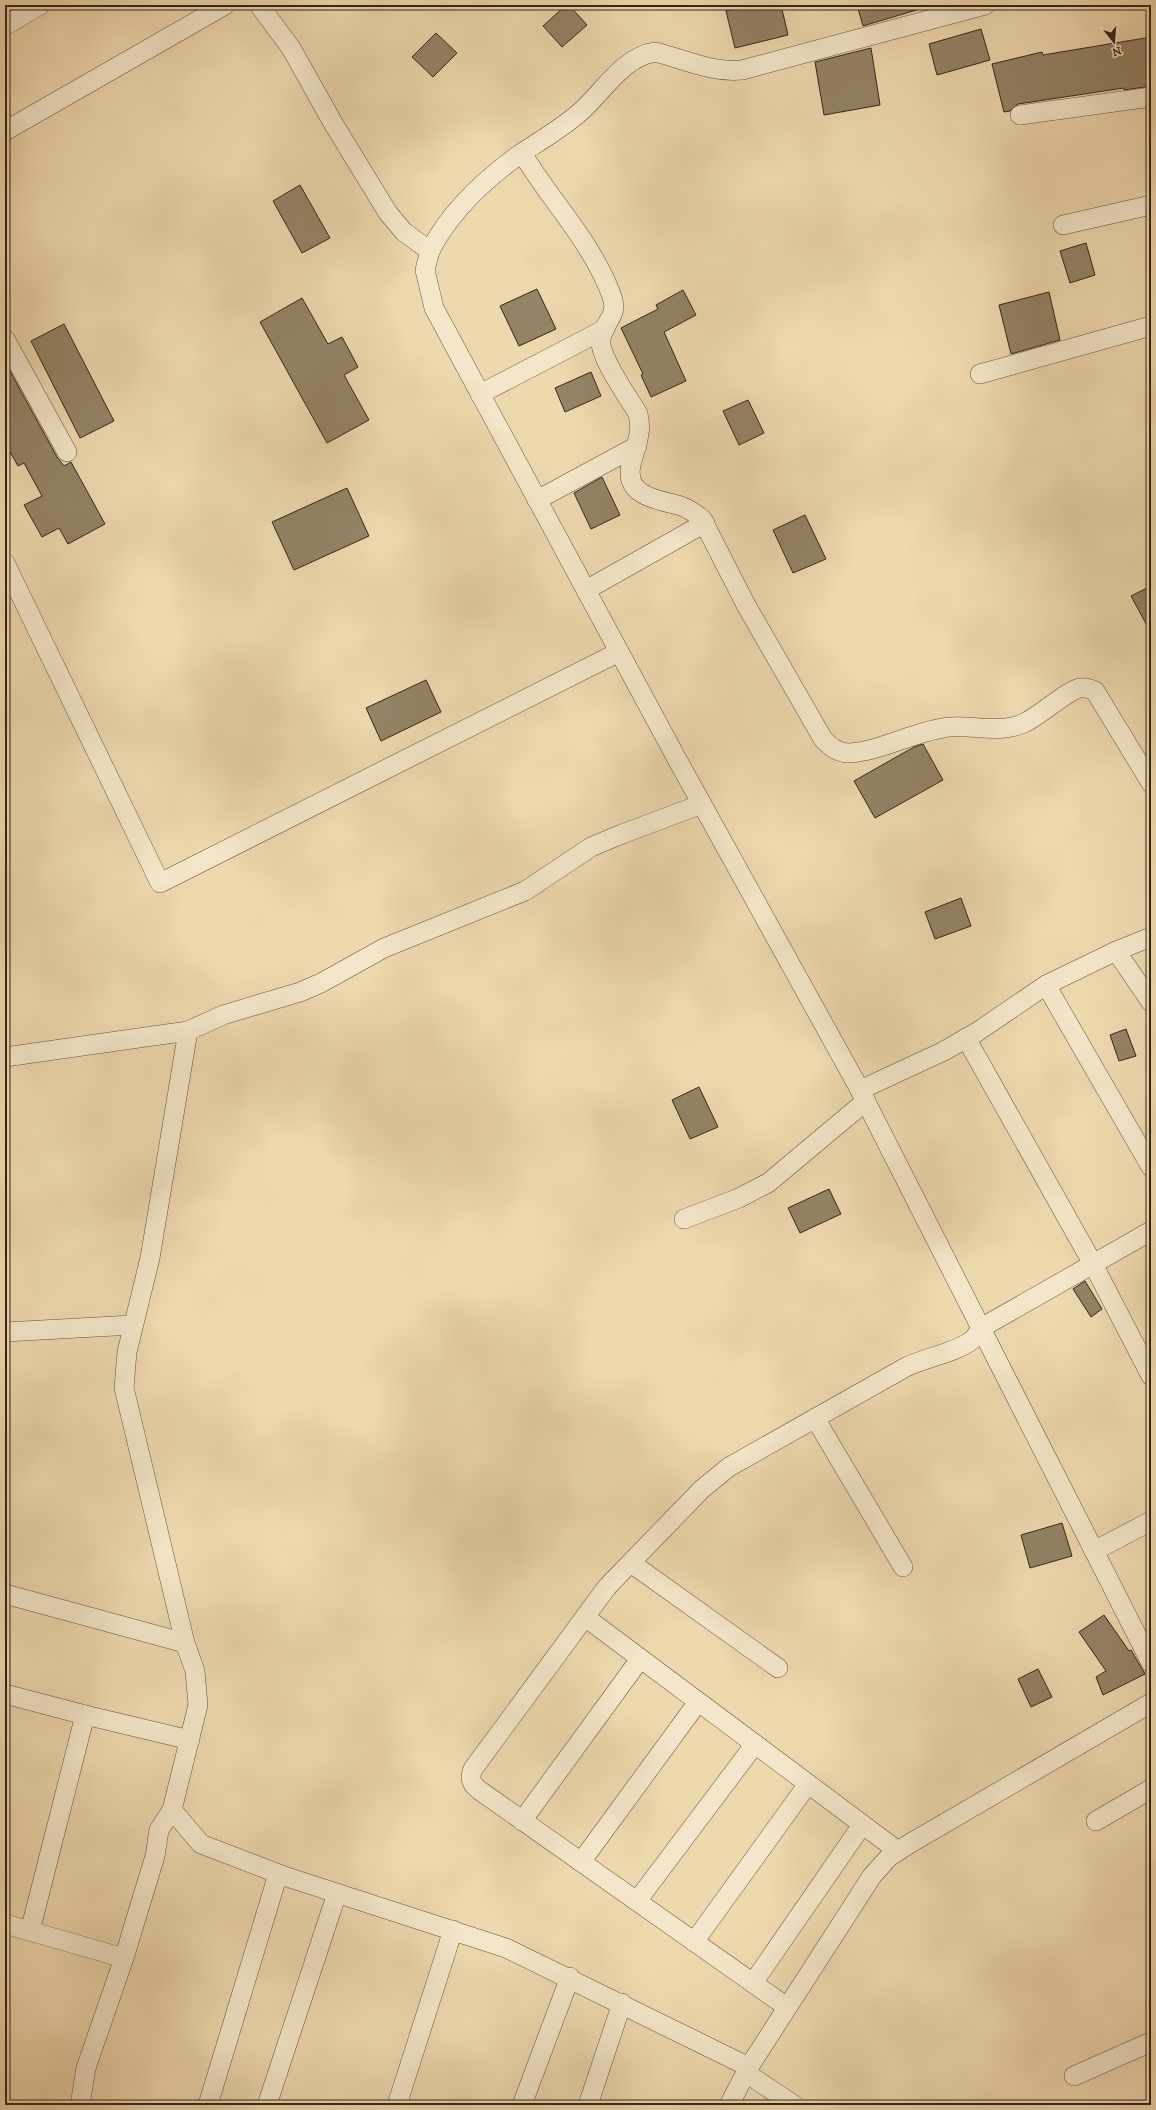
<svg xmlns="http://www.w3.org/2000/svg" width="1156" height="2110" font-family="'IM FELL DW Pica',serif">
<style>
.building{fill:#948367;stroke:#33261a}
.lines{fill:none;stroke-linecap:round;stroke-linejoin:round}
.minor-casing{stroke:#62523f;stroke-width:20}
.minor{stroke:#f4e6ca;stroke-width:19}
</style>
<rect width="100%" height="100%" fill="#eed8ae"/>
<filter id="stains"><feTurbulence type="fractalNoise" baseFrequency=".005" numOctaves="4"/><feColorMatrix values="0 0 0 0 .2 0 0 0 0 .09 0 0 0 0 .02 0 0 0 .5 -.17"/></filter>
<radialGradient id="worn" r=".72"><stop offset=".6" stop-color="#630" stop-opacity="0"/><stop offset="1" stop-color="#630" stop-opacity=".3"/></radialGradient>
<!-- building -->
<g class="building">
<path d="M566 5H569L587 25 562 47 543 26Z"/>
<path d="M749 5H781L788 35 735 48 726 11Z"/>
<path d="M857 5H919L920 9 863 26Z"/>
<path d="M981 29 990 60 937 75 929 44Z"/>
<path d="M436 33 457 53 433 77 412 57Z"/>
<path d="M1151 37V86L1124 90V88L1018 104 1010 111 1004 112 992 64 1042 52 1043 55Z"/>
<path d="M871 48 880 105 824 115 815 62Z"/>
<path d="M300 185 330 238 302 253 273 201Z"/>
<path d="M1086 243 1095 275 1070 283 1060 251Z"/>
<path d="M537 289 556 329 519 346 500 306Z"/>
<path d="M683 290 696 315 664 332 686 381 651 397 641 375 643 374 621 328 658 309 656 305Z"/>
<path d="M1049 292 1060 340 1011 354 999 305Z"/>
<path d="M302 298 328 344 342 337 358 367 344 375 369 420 327 443 260 322Z"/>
<path d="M64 324 114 421 80 438 31 341Z"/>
<path d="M5 362 57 457 64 466 71 462 105 524 68 544 59 528 42 537 24 505 42 496 24 463 18 466 5 443Z"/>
<path d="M591 372 601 396 565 412 555 388Z"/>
<path d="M748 400 764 433 739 445 723 411Z"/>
<path d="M602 477 620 515 591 529 574 493Z"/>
<path d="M347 488 369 536 294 570 272 522Z"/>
<path d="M805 515 826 559 793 573 773 530Z"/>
<path d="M1151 586V633L1131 596Z"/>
<path d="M426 680 441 712 381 741 366 708Z"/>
<path d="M923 744 943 780 875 818 854 781 914 747Z"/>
<path d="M961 898 971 926 935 939 925 912Z"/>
<path d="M1126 1029 1136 1056 1119 1061 1110 1035Z"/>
<path d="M699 1087 718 1127 690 1139 672 1100Z"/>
<path d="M829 1189 841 1214 800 1233 788 1208Z"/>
<path d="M1085 1281 1102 1309 1091 1317 1073 1289Z"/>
<path d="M1062 1523 1072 1556 1030 1568 1021 1535Z"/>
<path d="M1104 1615 1129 1651 1131 1650 1145 1674 1103 1695 1096 1677 1106 1671 1079 1632Z"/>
<path d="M1038 1669 1052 1697 1031 1707 1018 1679Z"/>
</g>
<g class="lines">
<!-- minor casing -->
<g class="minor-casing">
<g id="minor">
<path d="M259 5 291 48 333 123 388 213 404 232 430 251C450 211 484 180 520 154 540 141 560 129 578 114 602 94 622 57 655 52 684 59 711 73 742 70L985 5"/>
<path d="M5 26 40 5"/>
<path d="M1020 115 1151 97"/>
<path d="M5 131 225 5"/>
<path d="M522 153C550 200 591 241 611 294 620 317 604 320 601 339 598 356 629 398 638 414 643 433 635 447 631 465 624 496 658 500 678 505 688 508 695 513 702 519L746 605 823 739C830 747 838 753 849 753 881 751 911 733 943 728 969 723 998 735 1024 723 1040 716 1066 691 1080 688 1086 687 1090 689 1095 691L1151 783"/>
<path d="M1063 225 1151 205"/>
<path d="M430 251 425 270 434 308 678 761 860 1090 1151 1663"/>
<path d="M5 339 67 452"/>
<path d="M980 374 1151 326"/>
<path d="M480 394 605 329"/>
<path d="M537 500 637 446"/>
<path d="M5 563 160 883 619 652"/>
<path d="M586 590 705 523"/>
<path d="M702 804 622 834 591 847 525 891 384 948 321 983 300 992 223 1015 188 1031 150 1258 127 1352 124 1388 185 1643 195 1671 198 1705 172 1810 201 1844 287 1877 506 1948 749 2067"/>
<path d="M1116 951 1151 1002"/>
<path d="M1046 985 1151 1167"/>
<path d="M966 1038 1093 1264 1151 1376"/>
<path d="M5 1057 188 1031"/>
<path d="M860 1090 944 1051 977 1032 1046 985 1116 951 1151 937"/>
<path d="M684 1219 739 1198 768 1183 866 1101"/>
<path d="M5 1332 133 1325"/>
<path d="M815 1418 903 1567"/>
<path d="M1094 1551 1151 1521"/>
<path d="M631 1563 778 1668"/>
<path d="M5 1594 185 1643"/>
<path d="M585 1617 898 1851"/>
<path d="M5 1694 85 1715 190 1740"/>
<path d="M522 1821 640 1659"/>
<path d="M1096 1821 1151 1789"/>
<path d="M581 1862 698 1702"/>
<path d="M637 1901 755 1744"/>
<path d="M5 1924 124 1958"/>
<path d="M30 1931 85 1715"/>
<path d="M694 1942 808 1784"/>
<path d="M753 1983 862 1825"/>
<path d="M787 2007 479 1790C471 1784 469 1778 473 1769L607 1587 702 1489 729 1467 906 1367C924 1358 958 1352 972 1340 976 1337 978 1332 981 1328L1151 1231"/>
<path d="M746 2073 794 2105"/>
<path d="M1074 2076 1151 2042"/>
<path d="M80 2105 86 2068 124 1958 155 1856 159 1830 172 1810"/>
<path d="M208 2105 278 1874"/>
<path d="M267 2105 337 1893"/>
<path d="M397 2105 453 1930"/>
<path d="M522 2105 570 1977"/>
<path d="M588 2105 622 2003"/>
<path d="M729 2105 749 2067 872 1876 889 1857 909 1844 1151 1703"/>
</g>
</g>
<!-- minor -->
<use href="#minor" class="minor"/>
</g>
<!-- margin -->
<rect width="1156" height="2110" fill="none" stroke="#eed8ae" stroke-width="20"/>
<rect x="6" y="6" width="1144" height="2098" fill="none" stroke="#33261a" stroke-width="2"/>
<rect x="10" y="10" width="1136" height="2090" fill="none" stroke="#33261a"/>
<!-- north arrow -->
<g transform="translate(1114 42) rotate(163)" stroke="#f4e6ca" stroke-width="3" paint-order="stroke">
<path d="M0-3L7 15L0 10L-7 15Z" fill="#33261a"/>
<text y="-6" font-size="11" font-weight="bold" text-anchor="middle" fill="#33261a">N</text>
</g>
<rect width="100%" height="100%" filter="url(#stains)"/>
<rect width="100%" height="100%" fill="url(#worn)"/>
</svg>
